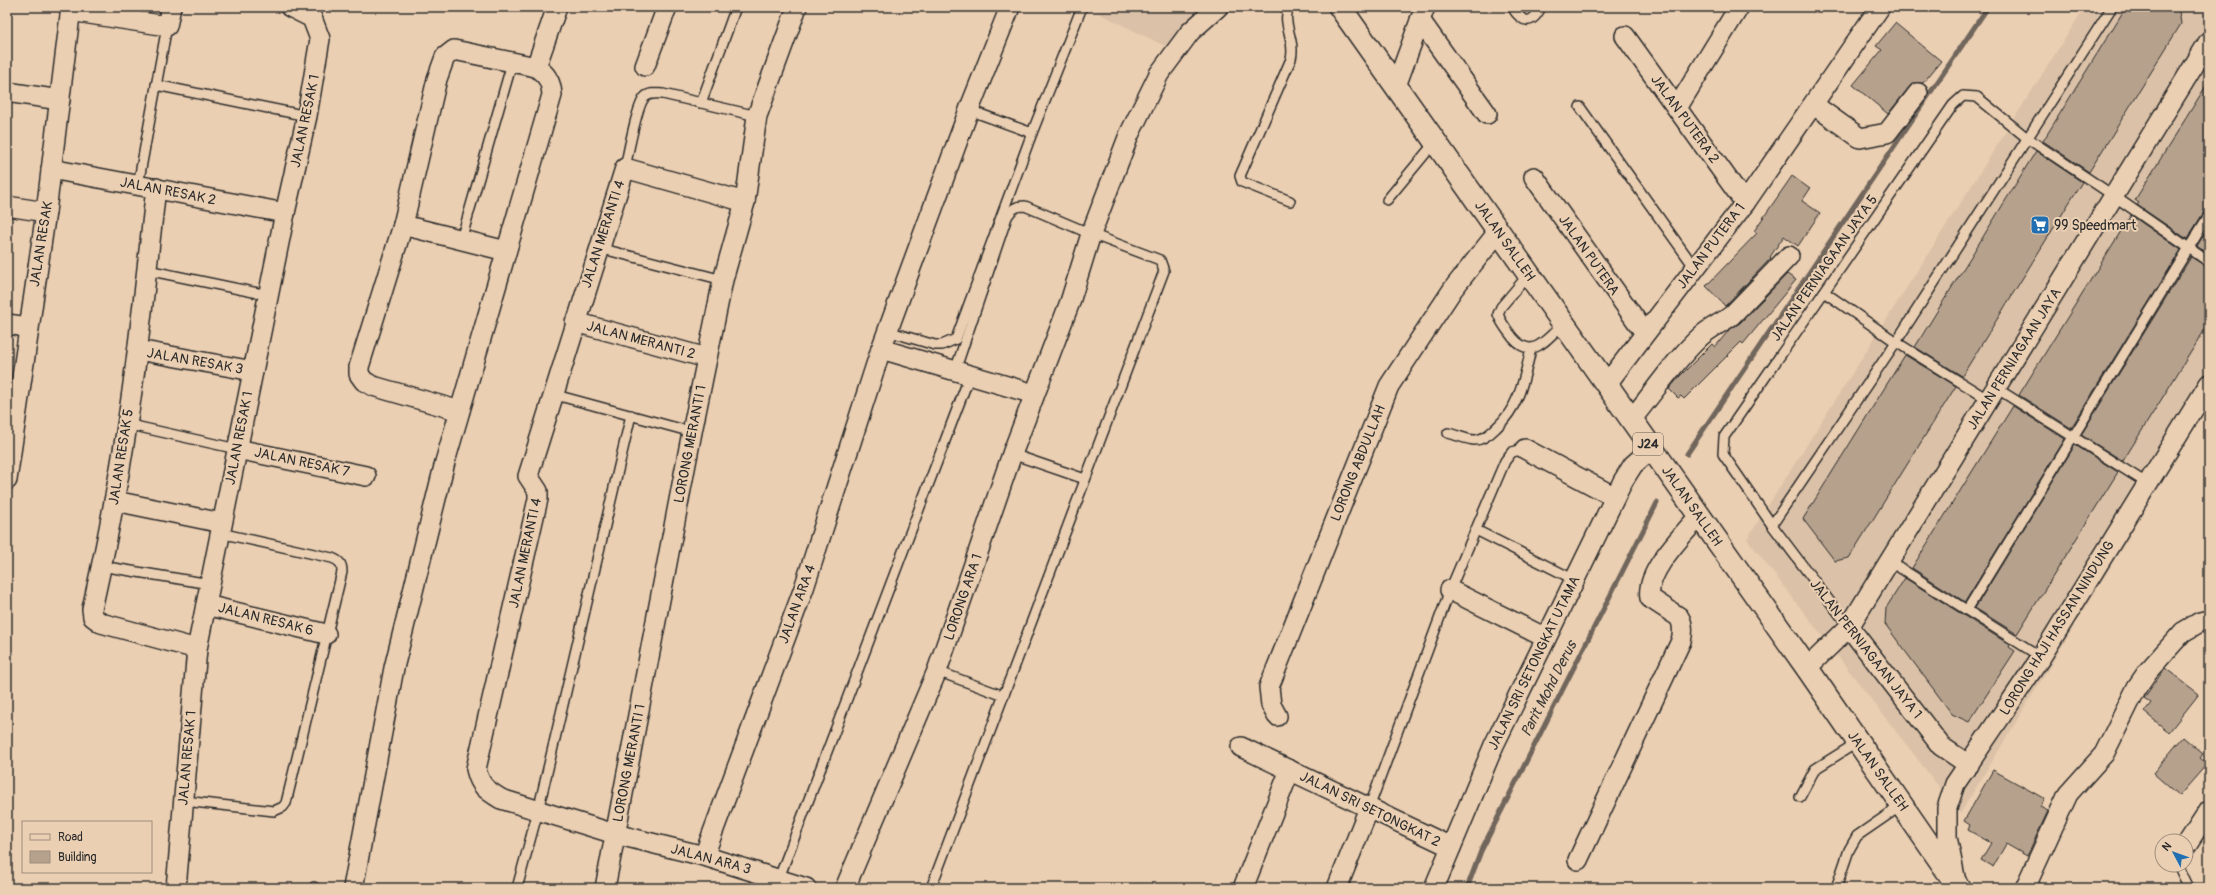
<svg xmlns="http://www.w3.org/2000/svg" width="2216" height="895" font-family="Pangolin,sans-serif">
<style>
.built{fill:#dbc1a7}
.lines{fill:none;stroke-linecap:round;stroke-linejoin:round}
.stream{stroke:#71665c;stroke-width:5}
.building{fill:#b6a18d;stroke:#2b2b2b}
.lane-casing{stroke:#2b2b2b;stroke-width:12}
.street-casing{stroke:#2b2b2b;stroke-width:22}
.primary-casing{stroke:#2b2b2b;stroke-width:25}
.lane{stroke:#ebcfb2;stroke-width:9}
.street{stroke:#ebcfb2;stroke-width:19}
.primary{stroke:#ebcfb2;stroke-width:22}
.labels{text-anchor:middle;dominant-baseline:central;stroke-width:4;stroke-linejoin:round;paint-order:stroke}
.shield{fill:#ebcfb2;stroke:#655c54;stroke-width:1}
.shield-label{font-size:13px;font-weight:bold;fill:#2b2b2b}
.street-label{font-size:14px;fill:#2b2b2b;stroke:#ebcfb2}
.poi-label{font-size:14px;fill:#2b2b2b;stroke:#ebcfb2;text-anchor:start}
.water-label{font-size:15px;font-style:italic;fill:#423f3b;stroke:#ebcfb2}
</style>
<rect width="100%" height="100%" fill="#ebcfb2"/>
<filter id="ink" filterUnits="userSpaceOnUse"><feTurbulence type="fractalNoise" baseFrequency=".025" numOctaves="2"/><feDisplacementMap in="SourceGraphic" scale="8" xChannelSelector="R" yChannelSelector="G"/><feConvolveMatrix kernelMatrix="1 2 1 2 8 2 1 2 1" color-interpolation-filters="sRGB"/></filter>
<g filter="url(#ink)">
<!-- built -->
<g class="built">
<path d="M1086 7H1208L1169 48Z"/>
<path d="M2085 7H2209V405L1960 814 1747 539Z"/>
</g>
<g class="lines">
<!-- stream -->
<g class="stream">
<path d="M1687 454 1988 7"/>
<path d="M1467 888 1481 851 1657 503"/>
</g>
</g>
<!-- building -->
<g class="building">
<path d="M2126 7H2173L2179 11 2181 24 2089 172 2043 141Z"/>
<path d="M1895 23 1941 61 1923 83H1914L1910 86 1888 114 1853 85 1882 50 1876 46Z"/>
<path d="M2209 81V209L2204 212 2187 239 2137 205 2139 203 2135 200Z"/>
<path d="M2036 151 2082 182 1962 376 1915 347Z"/>
<path d="M1792 176 1810 189 1802 201 1820 213 1798 246 1784 236 1770 257 1771 258 1725 306 1706 286 1757 233 1754 231Z"/>
<path d="M2131 215 2181 250 2071 428 2019 395Z"/>
<path d="M2209 226V255L2197 246Z"/>
<path d="M2191 257 2209 268V323L2123 461 2081 435Z"/>
<path d="M1787 274 1796 280 1743 344 1741 342 1684 399 1681 396 1678 398 1669 389 1680 376 1712 344 1715 347 1729 330 1740 323Z"/>
<path d="M1905 355 1956 386 1849 558 1835 561 1803 519Z"/>
<path d="M2013 406 2065 439 1965 602 1912 568Z"/>
<path d="M2075 445 2118 472 2017 634 1975 608Z"/>
<path d="M1905 578 2010 645 2009 647 2015 651 1969 722 1952 714 1885 624 1886 608Z"/>
<path d="M2165 668 2199 694 2169 732 2144 712 2151 703 2144 698Z"/>
<path d="M2183 737 2203 754 2200 758 2207 764 2179 796 2153 773Z"/>
<path d="M1993 770 2045 799 2040 807 2048 811 2027 856 2006 844 1993 867 1981 860 1991 843 1968 830 1970 825 1964 821Z"/>
</g>
<g class="lines">
<!-- lane casing -->
<g class="lane-casing">
<g id="lane">
<path d="M1289 7C1281 23 1296 40 1291 59L1240 176 1242 182 1290 201"/>
<path d="M1512 7C1522 23 1532 26 1541 7"/>
<path d="M156 85 307 116"/>
<path d="M701 103 736 7"/>
<path d="M1580 107 1695 268"/>
<path d="M969 110 1032 133"/>
<path d="M625 168C628 154 637 104 645 97 650 92 658 94 663 94L757 116"/>
<path d="M138 185 167 26"/>
<path d="M1387 200 1435 142"/>
<path d="M461 240 512 63"/>
<path d="M599 248 723 280"/>
<path d="M147 270 268 295"/>
<path d="M1528 275 1501 307 1498 314C1501 323 1507 330 1513 338 1533 361 1546 339 1563 324"/>
<path d="M1824 292 1896 342 1989 400"/>
<path d="M887 331 935 345H942L956 339 1032 133 1082 7"/>
<path d="M1996 388 2148 484"/>
<path d="M552 394 692 432"/>
<path d="M126 424 237 449"/>
<path d="M1448 433C1457 435 1467 440 1475 440 1483 440 1490 434 1496 428 1520 406 1524 379 1531 349"/>
<path d="M1012 454 1085 479"/>
<path d="M1772 525 1896 342 2112 7"/>
<path d="M1476 530 1575 580"/>
<path d="M1889 561 2041 657"/>
<path d="M101 566 210 584"/>
<path d="M1967 610 2209 215"/>
<path d="M1849 627 1772 525 1723 454 1724 437 1953 105 1963 96 1977 97 2027 138 2114 196 2209 262"/>
<path d="M937 671 1004 696"/>
<path d="M1800 797 1815 769 1858 742"/>
<path d="M184 801 274 811 283 807 286 803 342 572C342 564 340 561 332 558L220 533"/>
<path d="M1369 808 1450 590 1505 461 1512 452 1525 449"/>
<path d="M2180 865V869L2189 888"/>
<path d="M779 878 970 375"/>
<path d="M314 888V887"/>
<path d="M517 888 538 811 631 415"/>
<path d="M931 888 1164 271 1160 260 1091 234 1025 206C1015 206 1012 209 1007 217L955 371"/>
<path d="M1836 888 1849 850 1857 836 1902 805"/>
</g>
</g>
<!-- street casing -->
<g class="street-casing">
<g id="street">
<path d="M70 11 167 26 171 7"/>
<path d="M1420 20 1487 114"/>
<path d="M1625 36 1745 203"/>
<path d="M645 66 667 7"/>
<path d="M536 67 557 7"/>
<path d="M1396 86 1425 7"/>
<path d="M7 92 60 100"/>
<path d="M1814 105 1860 138 1887 133 1918 93"/>
<path d="M1677 108 1739 7"/>
<path d="M51 169 285 213"/>
<path d="M1534 177 1645 333"/>
<path d="M156 188C144 293 134 398 114 501 108 537 100 573 92 609L93 617 101 623 197 649"/>
<path d="M745 202 625 168 528 476 538 491V499L476 769C480 786 486 790 501 799L615 834 704 856 806 888"/>
<path d="M7 206 46 212"/>
<path d="M403 225 506 251"/>
<path d="M575 322 707 358"/>
<path d="M7 324 28 327"/>
<path d="M881 349 1034 394"/>
<path d="M138 350 253 371"/>
<path d="M1606 385 1745 203 1880 7"/>
<path d="M1631 420C1654 392 1675 360 1701 336 1711 327 1722 323 1732 315L1789 256"/>
<path d="M237 449 366 476"/>
<path d="M1525 449 1615 497"/>
<path d="M7 480 46 212 71 7"/>
<path d="M115 501 222 523"/>
<path d="M1450 590 1546 638"/>
<path d="M206 605 326 634"/>
<path d="M1849 627 1941 746 1969 765"/>
<path d="M1807 668 1849 627 2209 41"/>
<path d="M1277 716 1271 705 1269 687 1389 386 1453 289 1498 232"/>
<path d="M1241 747 1451 847"/>
<path d="M2187 844 2209 810"/>
<path d="M704 856 804 588 881 349 969 110 1010 7"/>
<path d="M1578 860 1681 641C1683 633 1684 625 1679 617L1650 598C1645 572 1683 535 1699 516"/>
<path d="M1956 882 1947 837V808L1955 784 2041 657 2209 384"/>
<path d="M176 888 197 649 285 213 307 116 320 39 312 18 290 7"/>
<path d="M353 888 394 668 445 462 552 95C551 81 547 75 536 67L454 50 445 57 437 79 403 225 359 367V374L364 381 373 386 460 411"/>
<path d="M605 888 692 432 723 280 745 202 757 116 797 7"/>
<path d="M845 888 937 671 1012 454 1070 302 1091 234 1129 135 1159 74 1190 32 1218 7"/>
<path d="M1243 888 1290 770"/>
<path d="M1337 888 1369 808"/>
<path d="M1434 888 1494 745 1623 481 1633 465 1651 449"/>
<path d="M2025 888 2068 794 2104 754 2137 687 2148 671 2183 632 2200 622 2209 620"/>
</g>
</g>
<!-- primary casing -->
<g class="primary-casing">
<path id="primary" d="M1340 7 1807 668 1959 888"/>
</g>
<!-- lane -->
<use href="#lane" class="lane"/>
<!-- street -->
<use href="#street" class="street"/>
<!-- primary -->
<use href="#primary" class="primary"/>
</g>
</g>
<!-- icons -->
<defs>
<g id="supermarket-square" transform="scale(1)"><rect x="-9" y="-9" width="18" height="18" rx="4" fill="#1f6fb2" stroke="#ebcfb2"/><path d="M-6-5.5h2.5l.6 2H6L4.5 2H-2.5L-4.4-4H-6ZM-1.5 3.2a1.3 1.3 0 1 0 .1 0ZM3 3.2a1.3 1.3 0 1 0 .1 0Z" fill="#fff"/></g>
</defs>
<g fill-rule="evenodd">
<use href="#supermarket-square" x="2040" y="225"/>
</g>
<g class="labels">
<!-- shield labels -->
<rect class="shield" x="1633" y="433" width="30" height="22" rx="3"/>
<g class="shield-label">
<text x="1648" y="444">J24</text>
</g>
<!-- street labels -->
<g class="street-label">
<text transform="translate(1685 119) rotate(54)">JALAN PUTERA 2</text>
<text transform="translate(305 121) rotate(-78)">JALAN RESAK 1</text>
<text transform="translate(168 191) rotate(11)">JALAN RESAK 2</text>
<text transform="translate(603 234) rotate(-72)">JALAN MERANTI 4</text>
<text transform="translate(1505 241) rotate(55)">JALAN SALLEH</text>
<text transform="translate(41 244) rotate(-81)">JALAN RESAK</text>
<text transform="translate(1711 246) rotate(-53)">JALAN PUTERA 1</text>
<text transform="translate(1589 255) rotate(55)">JALAN PUTERA</text>
<text transform="translate(1824 268) rotate(-55)">JALAN PERNIAGAAN JAYA 5</text>
<text transform="translate(641 340) rotate(15)">JALAN MERANTI 2</text>
<text transform="translate(2014 359) rotate(-58)">JALAN PERNIAGAAN JAYA</text>
<text transform="translate(195 361) rotate(10)">JALAN RESAK 3</text>
<text transform="translate(239 438) rotate(-79)">JALAN RESAK 1</text>
<text transform="translate(690 444) rotate(-79)">LORONG MERANTI 1</text>
<text transform="translate(121 457) rotate(-81)">JALAN RESAK 5</text>
<text transform="translate(302 462) rotate(12)">JALAN RESAK 7</text>
<text transform="translate(1358 463) rotate(-68)">LORONG ABDULLAH</text>
<text transform="translate(1692 506) rotate(55)">JALAN SALLEH</text>
<text transform="translate(525 553) rotate(-78)">JALAN MERANTI 4</text>
<text transform="translate(963 597) rotate(-71)">LORONG ARA 1</text>
<text transform="translate(797 604) rotate(-70)">JALAN ARA 4</text>
<text transform="translate(266 619) rotate(14)">JALAN RESAK 6</text>
<text transform="translate(2057 628) rotate(-58)">LORONG HAJI HASSAN NINDUNG</text>
<text transform="translate(1866 649) rotate(52)">JALAN PERNIAGAAN JAYA 1</text>
<text transform="translate(1534 663) rotate(-64)">JALAN SRI SETONGKAT UTAMA</text>
<text transform="translate(187 758) rotate(-85)">JALAN RESAK 1</text>
<text transform="translate(629 763) rotate(-79)">LORONG MERANTI 1</text>
<text transform="translate(1878 771) rotate(55)">JALAN SALLEH</text>
<text transform="translate(1370 809) rotate(26)">JALAN SRI SETONGKAT 2</text>
<text transform="translate(711 859) rotate(15)">JALAN ARA 3</text>
</g>
<!-- poi labels -->
<g class="poi-label">
<text x="2054" y="225">99 Speedmart</text>
</g>
<!-- water labels -->
<g class="water-label">
<text transform="translate(1549 689) rotate(-63)">Parit Mohd Derus</text>
</g>
</g>
<!-- margin -->
<rect width="2216" height="895" fill="none" stroke="#ebcfb2" stroke-width="24"/>
<rect x="12" y="12" width="2192" height="871" fill="none" stroke="#2b2b2b" stroke-width="1.5" filter="url(#ink)"/>
<!-- legend -->
<rect x="22" y="821" width="130" height="52" fill="#ebcfb2" stroke="#9e8d7c"/>
<rect x="30" y="834" width="20" height="6" fill="#ebcfb2" stroke="#9e8d7c"/>
<text x="58" y="841" font-size="12" fill="#2b2b2b">Road</text>
<rect x="30" y="851" width="20" height="12" fill="#b6a18d" stroke="#9e8d7c"/>
<text x="58" y="861" font-size="12" fill="#2b2b2b">Building</text>
<!-- north arrow -->
<g transform="translate(2174 853) rotate(311)"><circle r="19" fill="#ebcfb2" stroke="#9e8d7c"/>
<path d="M0-3L7 15L0 10L-7 15Z" fill="#1f6fb2"/>
<text y="-6" font-size="11" font-weight="bold" text-anchor="middle" fill="#2b2b2b">N</text>
</g>
</svg>
